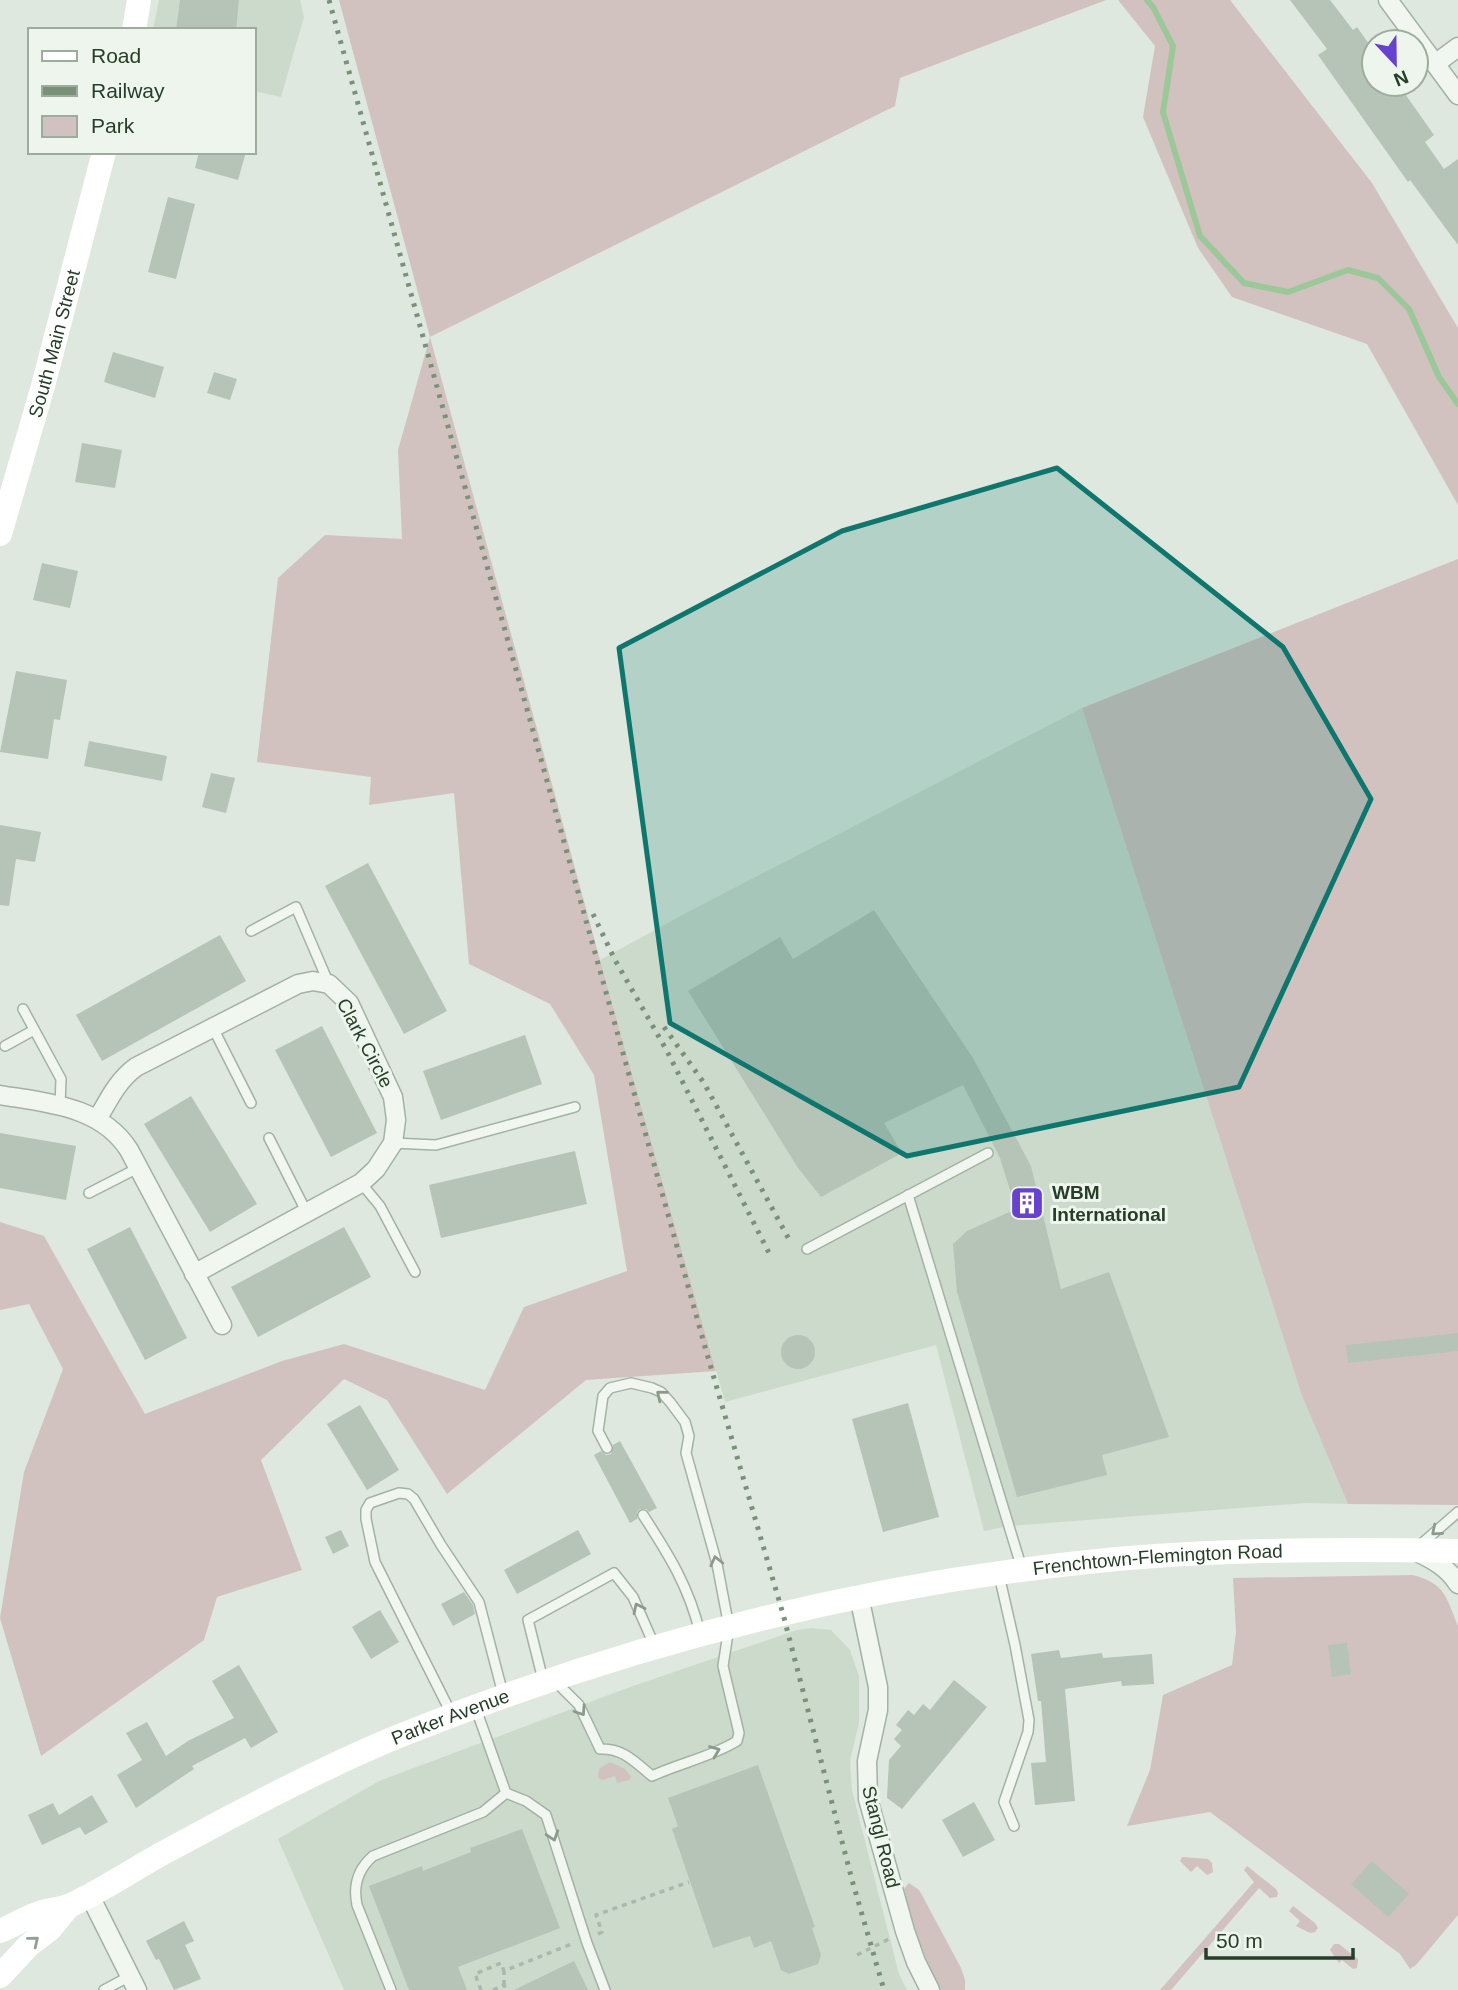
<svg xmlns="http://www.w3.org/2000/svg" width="1458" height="1990" font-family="Arial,sans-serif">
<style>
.built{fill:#ccdacc}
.green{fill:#d1c2bf}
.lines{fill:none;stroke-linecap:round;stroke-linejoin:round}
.stream{stroke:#9cc899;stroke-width:6}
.building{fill:#b5c4b6}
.lane-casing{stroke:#a3b2a4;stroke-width:12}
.street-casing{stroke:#a3b2a4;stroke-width:21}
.path{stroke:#acb7ad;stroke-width:3.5;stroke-dasharray:5 5;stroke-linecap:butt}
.lane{stroke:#f1f6f1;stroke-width:9}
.street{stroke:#f1f6f1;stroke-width:18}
.secondary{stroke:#fff;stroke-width:24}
.rail{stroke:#789178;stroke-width:5;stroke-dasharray:3.5 7;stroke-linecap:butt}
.oneway{stroke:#8c9a8c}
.oneway2{stroke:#939e94}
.marked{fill:#0f766e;fill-opacity:0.2;stroke:#0f766e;stroke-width:5;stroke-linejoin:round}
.labels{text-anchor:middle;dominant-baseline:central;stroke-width:6;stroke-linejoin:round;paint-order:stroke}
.street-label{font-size:19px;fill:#273e28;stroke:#edf5ed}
.poi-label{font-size:19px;font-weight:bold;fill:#273e28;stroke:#edf5ed;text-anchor:start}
</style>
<rect width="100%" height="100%" fill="#dee8de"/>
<!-- built -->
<g class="built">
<path d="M159 0H300L304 17 281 97 254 91V30H153Z"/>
<path d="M1082 708 1302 1396 1348 1504 1305 1503 1009 1526 984 1531 936 1345 725 1402 600 960 686 913Z"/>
<path d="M811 1628 831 1630 850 1650 859 1676V1723L850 1761 852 1790 899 1974 907 1990H344L278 1839 379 1781 630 1687 797 1630Z"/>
</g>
<!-- green -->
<g class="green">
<path d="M339 0H1106L900 78 895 106 430 337 600 960 716 1371 586 1380 447 1494 387 1400 344 1379 261 1460 302 1570 217 1597 204 1640 41 1756 0 1618 24 1472 63 1369 29 1304 0 1310V1222L44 1236 145 1414 282 1361 344 1344 485 1390 524 1307 627 1271 594 1075 550 1004 469 964 454 793 369 805 371 777 257 762 278 578 325 535 402 539 398 450 430 337Z"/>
<path d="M1118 0H1230L1372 183 1458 328V505L1367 344 1232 297 1198 248 1143 117 1155 46Z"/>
<path d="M1458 559V1505L1348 1504 1302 1396 1082 708Z"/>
<path d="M1413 1575C1446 1584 1446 1597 1458 1626V1915L1416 1965 1410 1969 1400 1954 1210 1812 1127 1826 1150 1770 1163 1695 1232 1665 1236 1632 1233 1578Z"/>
<path d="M610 1762 625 1769 631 1777 629 1780 617 1783 615 1776 603 1780 598 1778 599 1769Z"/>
<path d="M1182 1857 1208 1859 1212 1863 1213 1872 1207 1875 1197 1866 1191 1872 1180 1861Z"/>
<path d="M1247 1866 1276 1889 1278 1893 1277 1897 1270 1898 1259 1888 1171 1990H1160L1254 1882 1244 1870Z"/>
<path d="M909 1883 919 1890 923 1897 961 1968 965 1980V1990H941C924 1958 912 1924 904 1889Z"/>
<path d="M1293 1906 1315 1923 1318 1928 1315 1932 1310 1933 1296 1926 1300 1921 1289 1911Z"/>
<path d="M1334 1944H1339L1358 1959 1357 1968 1353 1969 1342 1960 1339 1963 1330 1950Z"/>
</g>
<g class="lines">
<!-- stream -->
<path class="stream" d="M1147 0 1153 7 1173 46 1163 112 1200 236 1244 283 1288 292 1348 270 1378 278 1409 309 1439 377 1458 404"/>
</g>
<!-- building -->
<g class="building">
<path d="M180 0H239L236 30H176Z"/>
<path d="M1290 0H1330L1353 30 1357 27 1374 51V84H1398L1434 135 1425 142 1444 169 1458 159V245L1410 180 1408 182 1318 55 1327 49Z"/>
<path d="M199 152H246L238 180 195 168Z"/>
<path d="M168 197 195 204 176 279 148 272Z"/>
<path d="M113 352 164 367 155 398 104 382Z"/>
<path d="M214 372 237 379 230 400 207 393Z"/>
<path d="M82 443 122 450 115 488 75 482Z"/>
<path d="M42 563 78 571 70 608 33 600Z"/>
<path d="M16 671 67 680 60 720 54 719 48 759 0 752Z"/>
<path d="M89 741 167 756 162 781 84 766Z"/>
<path d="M211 773 235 778 226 813 202 807Z"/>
<path d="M0 825 41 832 35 862 16 859 9 906 0 905Z"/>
<path d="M368 863 447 1011 404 1034 325 886Z"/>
<path d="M874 910 973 1058 1031 1166 1061 1289 1109 1272 1169 1437 1102 1455 1107 1475 1017 1497 957 1292 953 1244 967 1231 1016 1209 1000 1158 963 1085 884 1123 902 1153 821 1197 798 1168 688 991 780 937 793 959Z"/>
<path d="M220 935 246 981 102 1061 76 1015Z"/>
<path d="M322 1026 377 1133 331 1157 275 1050Z"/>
<path d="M525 1035 542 1084 441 1120 423 1071Z"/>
<path d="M191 1096 257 1204 210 1232 144 1124Z"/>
<path d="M0 1133 76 1146 66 1200 0 1188Z"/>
<path d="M575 1151 587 1204 441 1238 429 1185Z"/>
<path d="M130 1227 187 1338 145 1360 87 1249Z"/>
<path d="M344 1227 371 1277 258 1337 231 1287Z"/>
<path d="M1458 1333V1351L1348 1363 1346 1345Z"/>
<circle cx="798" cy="1352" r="17"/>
<path d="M908 1403 939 1517 883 1532 852 1419Z"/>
<path d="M360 1405 399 1470 367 1490 327 1424Z"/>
<path d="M620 1441 657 1508 649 1512 646 1509H640L637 1512V1519L630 1523 594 1455 601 1451 606 1455 611 1454 613 1445Z"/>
<path d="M341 1530 349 1546 333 1554 325 1537Z"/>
<path d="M578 1530 591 1554 517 1594 504 1570Z"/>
<path d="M464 1592 473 1605 475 1614 453 1626 441 1604Z"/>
<path d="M380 1610 399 1642 371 1659 352 1627Z"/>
<path d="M1347 1643 1351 1674 1332 1677 1328 1645Z"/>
<path d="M1059 1650 1061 1658 1102 1653 1103 1658 1152 1654 1154 1684 1122 1686 1121 1681 1065 1689 1075 1801 1035 1805 1031 1763 1046 1762 1041 1701H1038L1031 1654Z"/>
<path d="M239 1665 278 1732 251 1748 245 1738 192 1766 194 1769 136 1808 117 1775 142 1760 126 1733 147 1722 166 1756 188 1741 234 1718 212 1681Z"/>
<path d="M954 1680 987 1707 902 1809 887 1798 889 1760 901 1746 894 1739 902 1730 896 1725 908 1710 914 1715 923 1704 930 1710Z"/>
<path d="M758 1765 815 1927 812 1928 821 1955 818 1964 789 1974 781 1970 771 1941 754 1948 750 1936 713 1948 672 1829 678 1826 668 1798Z"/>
<path d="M92 1795 108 1822 85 1835 80 1827 42 1845 28 1815 53 1803 59 1815Z"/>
<path d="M974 1802 995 1840 963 1857 942 1820Z"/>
<path d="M522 1829 560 1928 458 1967 467 1990H409L369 1886 422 1866 423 1871 471 1852 470 1848Z"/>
<path d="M1372 1861 1409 1894 1388 1917 1351 1884Z"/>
<path d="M184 1921 194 1941 185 1945 201 1979 174 1990 159 1959 156 1960 146 1941Z"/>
<path d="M574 1961 588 1990H514Z"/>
</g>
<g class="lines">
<!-- lane casing -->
<g class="lane-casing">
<g id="lane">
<path d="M251 931 296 907 329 984"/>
<path d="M23 1009 61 1079 60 1106"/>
<path d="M213 1028 251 1103"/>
<path d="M5 1046 34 1030"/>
<path d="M269 1138 307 1213"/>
<path d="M393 1143 436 1145 575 1107"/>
<path d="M361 1183 380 1206 415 1272"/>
<path d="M89 1193 138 1168"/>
<path d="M908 1195 1022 1569"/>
<path d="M807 1249 988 1153"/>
<path d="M643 1515C669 1555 689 1587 700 1633"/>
<path d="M1420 1545 1458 1512"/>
<path d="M999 1575 1015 1645 1029 1720 1028 1732 1004 1802 1014 1826"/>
<path d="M543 1680 528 1620 614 1573 633 1597 655 1647"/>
<path d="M556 1682 579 1705 600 1749C623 1748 635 1762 652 1776 680 1763 711 1757 737 1741L739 1733 723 1666 729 1627 717 1564 686 1453 689 1436 685 1422 670 1402 661 1392 652 1388 631 1383 610 1388 603 1396 598 1431 607 1448"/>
<path d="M476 1709 506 1793"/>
<path d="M452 1715 375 1562 366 1519V1510L370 1503 399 1493 408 1494 414 1499 441 1545 479 1602 503 1694"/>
<path d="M506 1793 526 1801 546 1815 587 1943 605 1990"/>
<path d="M104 1990 130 1976"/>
<path d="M391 1990 357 1905C353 1886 358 1869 373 1856L483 1812 506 1793"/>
</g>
</g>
<!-- street casing -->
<g class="street-casing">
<g id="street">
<path d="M1388 0 1458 95"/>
<path d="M1435 64 1458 47"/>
<path d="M0 1095C47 1103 101 1106 129 1150L222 1325"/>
<path d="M98 1118C109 1099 118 1080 136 1067L298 984 313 981 329 984 349 1003 393 1097 396 1120 393 1143 376 1169 361 1183 194 1274"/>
<path d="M1417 1552C1434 1560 1448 1568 1458 1584"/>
<path d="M859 1596 878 1687V1710L867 1761 868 1799 905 1931 916 1962 930 1990"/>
<path d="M89 1894 137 1990"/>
</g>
</g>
<!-- path -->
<g class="path">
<path d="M598 1934 602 1932 596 1915 689 1882"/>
<path d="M857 1955 889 1939"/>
<path d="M504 1985V1971"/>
<path d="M481 1990 475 1974 501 1963 504 1971 574 1943"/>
<path d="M493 1990 504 1985 506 1990"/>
</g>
<!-- lane -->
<use href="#lane" class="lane"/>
<!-- street -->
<use href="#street" class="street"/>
<!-- secondary -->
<g class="secondary">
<path d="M134 30 139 0"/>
<path id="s1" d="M0 534 43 386 104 152"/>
<path id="s2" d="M0 1931C14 1926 27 1916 42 1912 51 1909 62 1909 71 1905 103 1890 134 1869 165 1852 241 1811 319 1769 399 1736 622 1646 858 1585 1097 1561 1217 1549 1338 1549 1458 1551"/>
<path d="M0 1976 29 1945 49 1930 68 1907"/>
</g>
<!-- rail -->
<g class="rail">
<path d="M329 0 707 1354 783 1614 852 1880 884 1990"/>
<path d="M593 914 615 960 667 1051 771 1257"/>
<path d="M664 1027 704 1083 791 1243"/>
</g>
</g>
<!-- one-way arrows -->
<defs><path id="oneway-chevron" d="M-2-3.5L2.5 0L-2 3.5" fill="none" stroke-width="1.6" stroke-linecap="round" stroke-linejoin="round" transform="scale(1.75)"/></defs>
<g class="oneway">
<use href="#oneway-chevron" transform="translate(661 1395) rotate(-141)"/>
<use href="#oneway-chevron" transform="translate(1436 1531) rotate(140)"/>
<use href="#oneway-chevron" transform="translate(716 1561) rotate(-103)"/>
<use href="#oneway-chevron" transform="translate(638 1608) rotate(-116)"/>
<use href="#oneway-chevron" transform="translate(581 1711) rotate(56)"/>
<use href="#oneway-chevron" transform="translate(715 1751) rotate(-21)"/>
<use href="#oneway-chevron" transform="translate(553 1836) rotate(72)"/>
</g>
<use class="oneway2" href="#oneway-chevron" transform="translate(34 1941) rotate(-39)"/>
<!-- marked area -->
<path class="marked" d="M1057 468 1283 647 1371 799 1239 1087 907 1156 670 1023 619 648 842 531Z"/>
<!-- icons -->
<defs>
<g id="building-square" transform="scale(1.75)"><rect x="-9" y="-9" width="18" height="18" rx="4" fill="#6642cd" stroke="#edf5ed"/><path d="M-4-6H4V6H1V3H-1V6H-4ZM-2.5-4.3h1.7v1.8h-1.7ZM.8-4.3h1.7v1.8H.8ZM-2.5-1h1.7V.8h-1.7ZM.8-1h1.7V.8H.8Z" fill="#fff"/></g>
</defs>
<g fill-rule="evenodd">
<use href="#building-square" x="1027" y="1203"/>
</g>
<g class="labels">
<!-- street labels -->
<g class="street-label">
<text stroke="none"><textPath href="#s1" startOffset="198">South Main Street</textPath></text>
<text transform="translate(365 1043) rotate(62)">Clark Circle</text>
<text stroke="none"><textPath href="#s2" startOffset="1228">Frenchtown-Flemington Road</textPath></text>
<text stroke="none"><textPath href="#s2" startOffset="500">Parker Avenue</textPath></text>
<text transform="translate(881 1837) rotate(76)">Stangl Road</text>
</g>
<!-- poi labels -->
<g class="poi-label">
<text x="1052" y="1192">WBM<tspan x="1052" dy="22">International</tspan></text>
</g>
</g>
<!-- legend -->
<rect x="28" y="28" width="228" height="126" fill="#edf5ed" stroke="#9eac9e" stroke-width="2"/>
<rect x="42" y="51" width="35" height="10" fill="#ffffff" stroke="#9eac9e" stroke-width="2"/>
<text x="91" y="63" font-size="21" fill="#273e28">Road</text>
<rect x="42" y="86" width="35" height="10" fill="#789178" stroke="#9eac9e" stroke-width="2"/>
<text x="91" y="98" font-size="21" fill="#273e28">Railway</text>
<rect x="42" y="116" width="35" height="21" fill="#d1c2bf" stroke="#9eac9e" stroke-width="2"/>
<text x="91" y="133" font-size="21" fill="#273e28">Park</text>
<!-- north arrow -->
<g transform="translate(1395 63) rotate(158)"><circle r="33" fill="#edf5ed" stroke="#9eac9e" stroke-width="2"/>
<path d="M0-5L12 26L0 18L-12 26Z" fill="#6642cd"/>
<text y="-10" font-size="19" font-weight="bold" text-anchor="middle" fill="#273e28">N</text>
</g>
<!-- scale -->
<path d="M1206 1948v10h147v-10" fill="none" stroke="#273e28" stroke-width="3.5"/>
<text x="1216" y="1948" font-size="21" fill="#273e28" stroke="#edf5ed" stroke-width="5" paint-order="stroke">50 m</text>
</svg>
